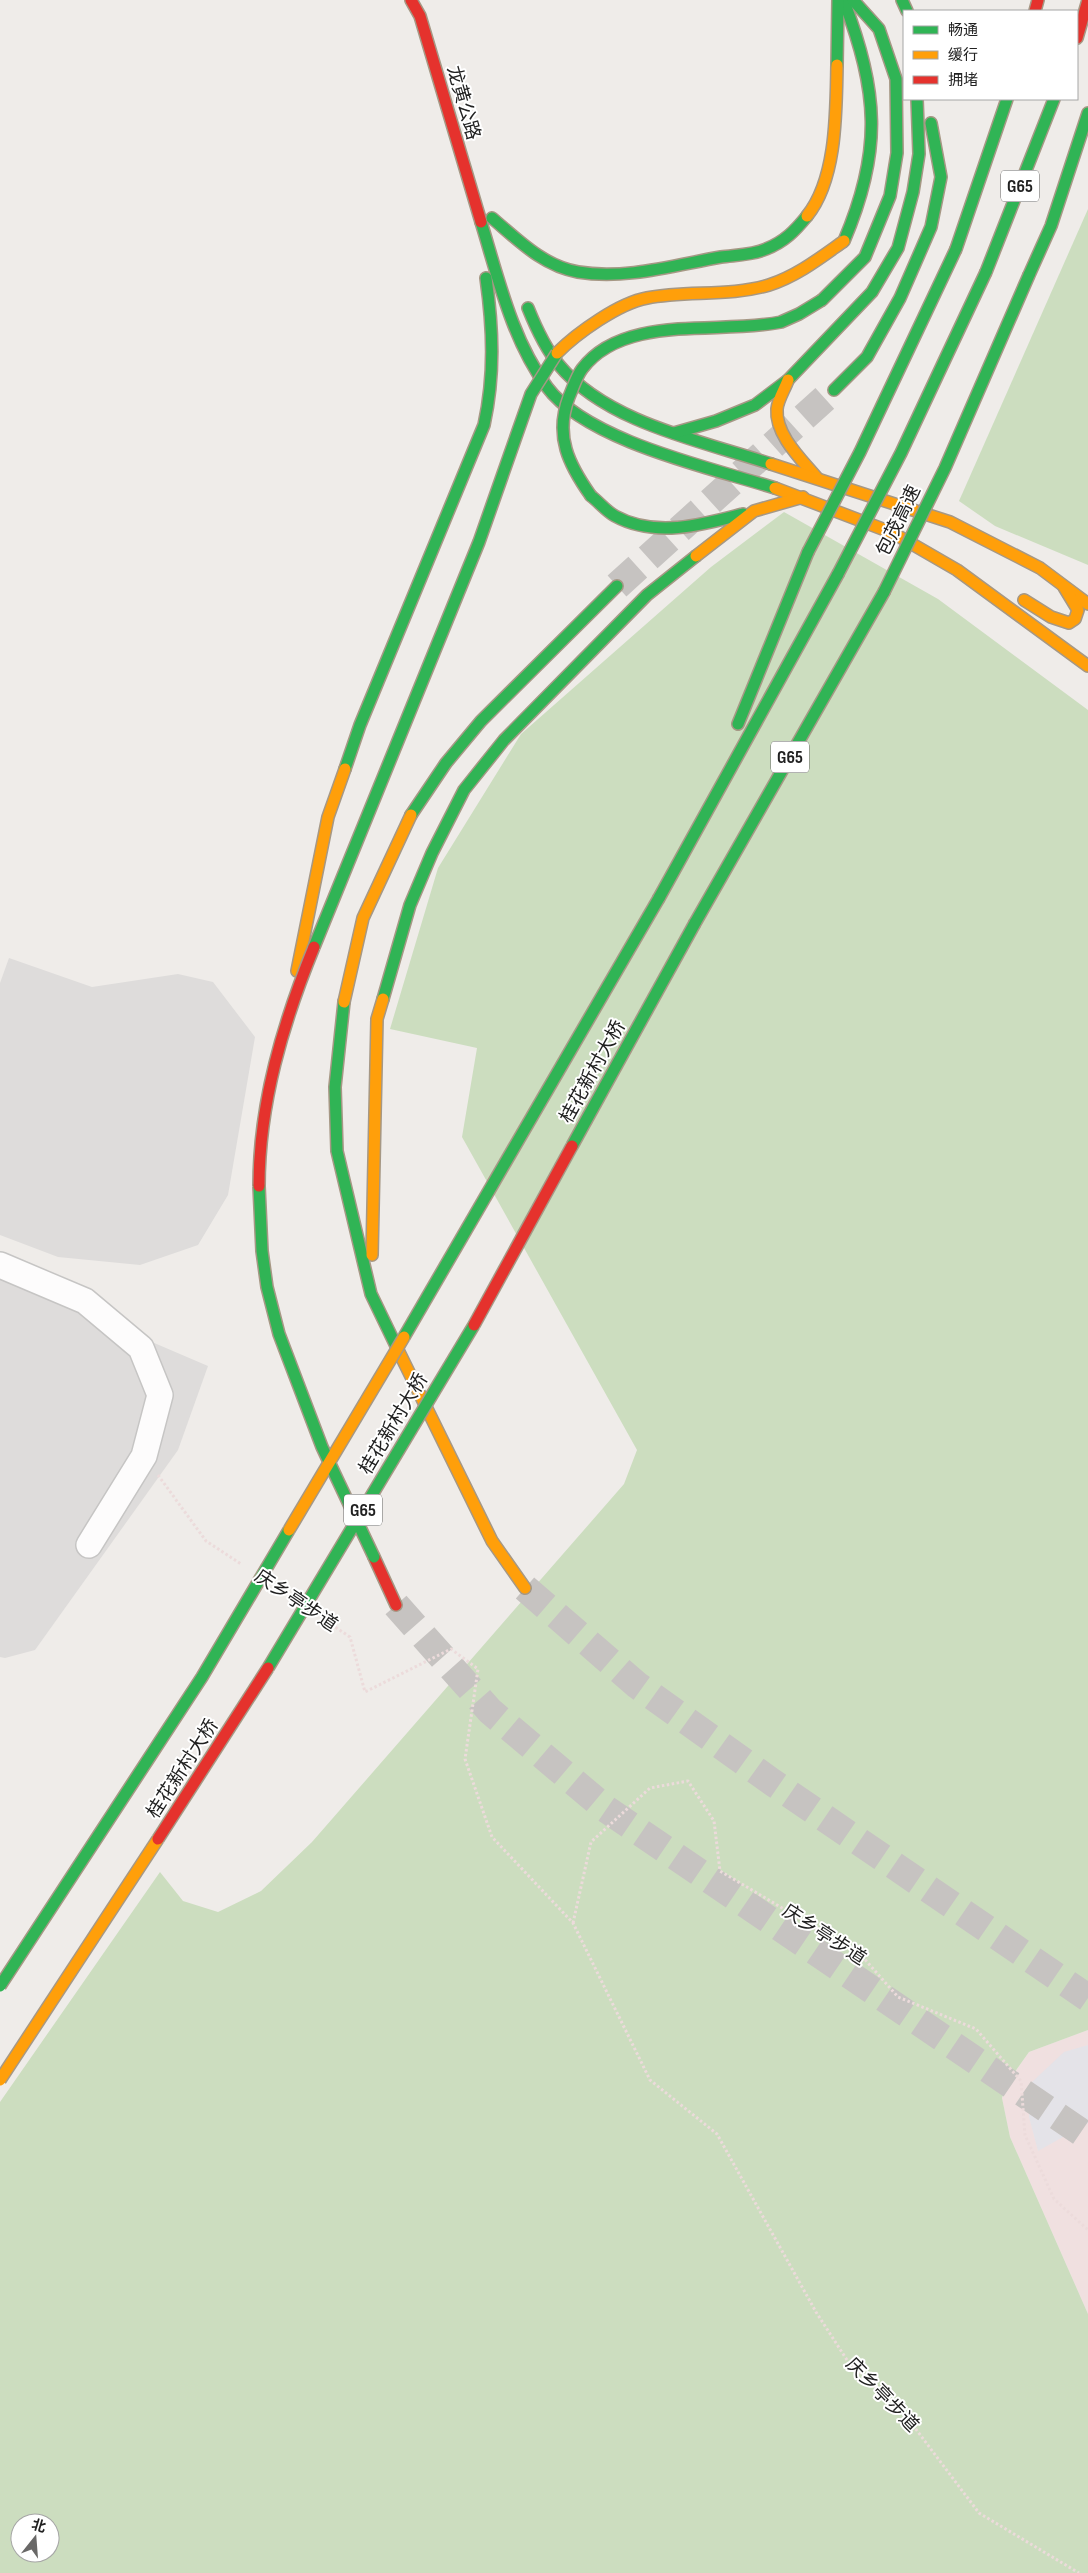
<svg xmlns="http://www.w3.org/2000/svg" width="1088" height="2573" font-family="'Sofia Sans Condensed','Noto Sans SC',sans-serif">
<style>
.residential{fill:#dedcdb}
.commercial{fill:#f0e0e0}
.forest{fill:#ccddbf;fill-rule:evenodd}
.plaza{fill:#e4e3e8}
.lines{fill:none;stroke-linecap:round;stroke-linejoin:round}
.primary-tunnel{stroke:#c6c3c1;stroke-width:28;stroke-dasharray:28 14;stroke-linecap:butt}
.street-casing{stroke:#c6c5c4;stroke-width:28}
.fast-casing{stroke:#a69885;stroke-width:14}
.slow-casing{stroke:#a69885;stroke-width:14}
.jam-casing{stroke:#a69885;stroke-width:14}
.path{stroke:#ecdbdb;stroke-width:3;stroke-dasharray:2.5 2.5;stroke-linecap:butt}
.street{stroke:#fdfcfc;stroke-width:25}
.fast{stroke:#30b455;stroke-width:11}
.slow{stroke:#ff9f0a;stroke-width:11}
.jam{stroke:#e5322d;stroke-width:11}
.fast-bridge-casing{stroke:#a69885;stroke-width:14;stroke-linecap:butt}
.slow-bridge-casing{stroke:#a69885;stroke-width:14;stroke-linecap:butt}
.jam-bridge-casing{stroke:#a69885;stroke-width:14;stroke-linecap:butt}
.fast-bridge{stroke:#30b455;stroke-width:11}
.slow-bridge{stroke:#ff9f0a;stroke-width:11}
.jam-bridge{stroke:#e5322d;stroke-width:11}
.labels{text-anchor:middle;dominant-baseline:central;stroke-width:4;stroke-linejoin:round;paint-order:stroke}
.shield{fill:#fff;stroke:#646464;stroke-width:1}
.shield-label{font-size:18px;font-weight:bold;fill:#212121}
.street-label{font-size:19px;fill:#212121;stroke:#fff}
</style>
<rect width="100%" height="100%" fill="#efece9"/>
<!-- residential -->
<g class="residential">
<path d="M9 958 92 987 178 974 213 982 255 1037 228 1195 198 1245 140 1265 58 1257 0 1235V983Z"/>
<path d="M0 1277 208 1366 178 1450 35 1650 5 1658 0 1657Z"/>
</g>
<!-- commercial -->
<path class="commercial" d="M1088 2030V2314L1010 2137 1002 2098 1007 2083 1029 2052Z"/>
<!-- forest -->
<g class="forest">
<path d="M1088 209V565L995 526 959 501Z"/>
<path d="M784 512 938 599 1088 710V2030L1029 2052 1007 2083 1002 2098 1010 2137 1088 2314V2573H0V2102L160 1872 183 1901 218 1912 261 1891 312 1842 624 1484 637 1450 462 1137 477 1048 390 1029 438 868 521 734 711 567ZM20 2523H50V2553H20Z"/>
</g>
<!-- plaza -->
<path class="plaza" d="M1088 2045V2123L1038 2151 1029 2117 1031 2083 1064 2052Z"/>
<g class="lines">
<!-- primary-tunnel -->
<g class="primary-tunnel">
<path d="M617 586 834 390"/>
<path d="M525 1588 637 1685 772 1782 1088 1998"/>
<path d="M396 1605 490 1711 606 1809 1088 2137"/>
</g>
<!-- street casing -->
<g class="street-casing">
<path id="street" d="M0 1265 85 1301 141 1348 160 1395 144 1456 89 1545"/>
</g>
<!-- fast casing -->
<g class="fast-casing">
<g id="fast">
<path d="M902 0 907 11"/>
<path d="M844 1C878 92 883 150 844 241"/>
<path d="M837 65 838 0"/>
<path d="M492 218C518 240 543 266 578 272 625 280 675 265 721 257 735 255 753 255 766 249 784 242 795 231 807 216"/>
<path d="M481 222C498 277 512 340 547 387 587 441 711 468 775 488"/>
<path d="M956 249 1007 99"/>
<path d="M986 272 1054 99"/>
<path d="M1029 275 1051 226 1088 113"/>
<path d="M822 300 865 257 890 196 897 153 896 79 879 29 853 0"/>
<path d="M528 308C536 328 545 348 559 365 607 423 702 441 771 464"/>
<path d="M834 390 867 357 900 298 931 227 941 177 931 123"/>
<path d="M674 433 716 421 755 405 788 380 872 292 898 248 913 192 919 154 917 99"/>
<path d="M591 496C599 502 606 511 615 516 655 538 702 525 743 514"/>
<path d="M738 724 808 552"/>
<path d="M345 769 360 725 484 425C495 375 493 328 486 278"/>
<path d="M411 815 446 763 481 721 617 586"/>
<path d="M659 898 838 574"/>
<path d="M695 923 884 592"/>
<path d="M383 999 410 905 432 853 464 790 504 740 647 595 696 556"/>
<path d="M344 1002 335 1087 337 1151 371 1294 398 1350"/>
</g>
</g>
<!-- slow casing -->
<g class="slow-casing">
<g id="slow">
<path d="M807 216C837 179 836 112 837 65"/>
<path d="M788 380C785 389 778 399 777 409 775 435 802 460 817 478"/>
<path d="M771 464 950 522 1040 568 1088 604"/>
<path d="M775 488 893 533 957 570 1088 666"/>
<path d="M696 556 754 511 803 497"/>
<path d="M1024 600 1051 617 1069 623 1075 619 1078 610 1064 587"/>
<path d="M297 971 328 817 345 769"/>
<path d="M344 1002 363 918 411 815"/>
<path d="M372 1255 377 1019 383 999"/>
<path d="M398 1350 492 1541 525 1588"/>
</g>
</g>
<!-- jam casing -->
<g class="jam-casing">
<g id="jam">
<path d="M411 0 420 16 481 222"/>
<path d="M1035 11 1038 0"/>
<path d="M1077 38 1088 0"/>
<path d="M374 1557 396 1605"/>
</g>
</g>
<!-- path -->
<g class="path">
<path d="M158 1475 206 1541 241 1564"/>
<path d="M323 1619 350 1637 365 1692 451 1649 478 1669 465 1759 492 1837 573 1923 650 2080 717 2134 816 2312 847 2360 906 2416 979 2513 1079 2573"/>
<path d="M573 1923 591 1842 650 1788 688 1781 714 1821 720 1871 861 1955 898 1997 976 2029 1021 2081 1025 2135 1054 2199 1088 2230"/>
</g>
<!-- street -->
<use href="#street" class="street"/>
<!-- fast -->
<use href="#fast" class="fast"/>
<!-- slow -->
<use href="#slow" class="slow"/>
<!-- jam -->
<use href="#jam" class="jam"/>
<!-- fast-bridge casing -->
<g class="fast-bridge-casing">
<g id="fast-bridge">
<path d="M591 496C569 465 554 436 569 397 573 388 576 377 582 369 624 313 721 335 781 322L799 314 822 300"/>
<path d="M808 552 860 452 956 249"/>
<path d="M838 574 901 453 986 272"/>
<path d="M884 592 945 468 1029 275"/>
<path d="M314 947 479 542 531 394 557 353"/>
<path d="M572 1146 695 923"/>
<path d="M259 1186 262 1251 267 1287 279 1334 322 1447 374 1557"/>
<path d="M404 1337 659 898"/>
<path d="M268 1668 474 1325"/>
<path d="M0 1986 202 1677 289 1530"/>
</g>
</g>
<!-- slow-bridge casing -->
<g class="slow-bridge-casing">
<g id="slow-bridge">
<path d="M557 353C577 333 619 303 647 298 687 290 729 297 769 285 797 276 820 258 844 241"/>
<path d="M289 1530 404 1337"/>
<path d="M0 2080 158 1839"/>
</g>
</g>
<!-- jam-bridge casing -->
<g class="jam-bridge-casing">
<g id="jam-bridge">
<path d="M259 1186C259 1103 283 1023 314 947"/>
<path d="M474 1325 572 1146"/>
<path d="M158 1839 268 1668"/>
</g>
</g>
<!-- fast-bridge -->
<use href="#fast-bridge" class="fast-bridge"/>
<!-- slow-bridge -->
<use href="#slow-bridge" class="slow-bridge"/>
<!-- jam-bridge -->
<use href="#jam-bridge" class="jam-bridge"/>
</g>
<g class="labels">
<!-- shield labels -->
<g class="shield">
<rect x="1001" y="170.5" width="38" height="31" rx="4"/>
<rect x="771" y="741.5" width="38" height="31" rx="4"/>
<rect x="344" y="1494.5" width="38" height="31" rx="4"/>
</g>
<g class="shield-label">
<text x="1020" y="186">G65</text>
<text x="790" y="757">G65</text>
<text x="363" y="1510">G65</text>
</g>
<!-- street labels -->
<g class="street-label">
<text transform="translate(463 103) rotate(74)">龙黄公路</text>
<text transform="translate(899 521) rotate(-64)">包茂高速</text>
<text transform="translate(593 1072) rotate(-61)">桂花新村大桥</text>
<text transform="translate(394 1424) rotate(-59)">桂花新村大桥</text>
<text transform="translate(296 1601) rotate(34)">庆乡亭步道</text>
<text transform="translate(183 1769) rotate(-57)">桂花新村大桥</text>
<text transform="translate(824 1935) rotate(33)">庆乡亭步道</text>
<text transform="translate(882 2395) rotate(46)">庆乡亭步道</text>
</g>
</g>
<!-- legend -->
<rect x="903" y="10" width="175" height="90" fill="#ffffff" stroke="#a6a6a6"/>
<rect x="913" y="26" width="25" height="8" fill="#30b455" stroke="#a6a6a6"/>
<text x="948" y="35" font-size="15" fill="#212121">畅通</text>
<rect x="913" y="51" width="25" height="8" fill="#ff9f0a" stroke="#a6a6a6"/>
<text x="948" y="60" font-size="15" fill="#212121">缓行</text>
<rect x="913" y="76" width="25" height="8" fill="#e5322d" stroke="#a6a6a6"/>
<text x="948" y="85" font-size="15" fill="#212121">拥堵</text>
<!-- north arrow -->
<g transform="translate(35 2538) rotate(17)"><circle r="24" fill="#ffffff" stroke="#a6a6a6"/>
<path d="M0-4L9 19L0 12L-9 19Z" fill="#696867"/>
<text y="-8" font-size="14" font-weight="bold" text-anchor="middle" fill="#212121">北</text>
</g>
</svg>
